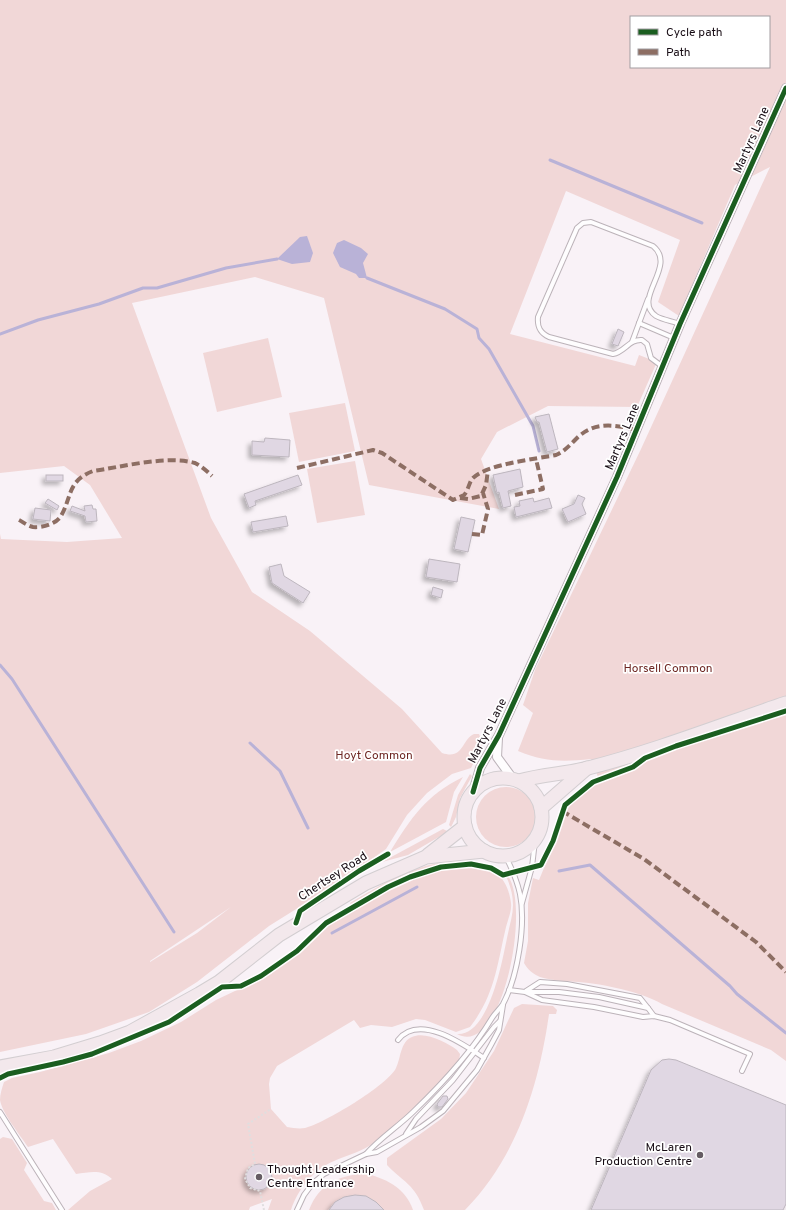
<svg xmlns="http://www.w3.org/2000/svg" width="786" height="1210" font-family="Overpass,sans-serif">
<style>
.green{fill:#f1d7d7;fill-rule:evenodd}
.water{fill:#b9b2d7}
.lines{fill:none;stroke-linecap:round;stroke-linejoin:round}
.stream{stroke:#b9b2d7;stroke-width:3}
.building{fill:#e0d7e3;stroke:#bdb6be;filter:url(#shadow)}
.service-casing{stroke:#bcb3b9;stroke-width:6}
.minor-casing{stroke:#bcb3b9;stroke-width:10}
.primary-casing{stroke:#d3ced1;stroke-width:15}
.path{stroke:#e0dedf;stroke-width:2;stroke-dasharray:2 2;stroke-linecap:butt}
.service{stroke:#fefdfe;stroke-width:4}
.minor{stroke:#fefdfe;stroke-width:8}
.primary{stroke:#f3e8ec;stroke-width:13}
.quiet{stroke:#8d6e63;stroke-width:4;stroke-dasharray:8 4;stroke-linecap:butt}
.cycleway-casing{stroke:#fff;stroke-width:8}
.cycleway{stroke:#1b5e20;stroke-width:5}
.poi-dot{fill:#655c63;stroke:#fff;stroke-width:1.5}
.labels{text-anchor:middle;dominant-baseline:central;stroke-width:3.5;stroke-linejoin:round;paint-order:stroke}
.street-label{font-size:12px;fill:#160b13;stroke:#fff}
.park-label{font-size:12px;fill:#6d2622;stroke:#fff}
.poi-label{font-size:12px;fill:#160b13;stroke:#fff;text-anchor:end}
</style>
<defs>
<filter id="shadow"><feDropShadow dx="-3.5" dy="3.5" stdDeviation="2" flood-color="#0004"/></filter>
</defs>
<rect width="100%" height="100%" fill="#f9f2f7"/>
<!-- green -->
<g class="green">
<path d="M0 0H786V1061L771 1050 662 1004C642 992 603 984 579 982 566 981 552 981 540 977 533 974 528 970 524 963L528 941V903L533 878 539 880 556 839 561 820 571 804 583 792 600 782 591 759C563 762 544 762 518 751L533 713 523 705 535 670 641 449 770 167 735 185 679 316 658 302 680 240 566 191 510 334 635 366 639 355 657 362 637 407 548 406 497 432 481 459 499 509 369 485 324 298 255 277 132 303 211 518 252 592 310 631 402 709 442 753C464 760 461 740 474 734H479L483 744 471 768 452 774 427 793 407 815 386 849 341 881 269 926 197 982 149 1012 86 1034 0 1052V534L1 539 67 542 122 538 90 485 64 466 0 473ZM631 17H769V67H631ZM231 907 197 933 150 962V961Z"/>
<path d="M268 338 282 397 217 412 203 353Z"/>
<path d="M345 403 355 451 299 462 289 413Z"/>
<path d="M355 461 365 515 317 523 307 469Z"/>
<path d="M470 774 472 776 460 798 456 817 451 827 449 825 458 795Z"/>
<path d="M463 777 454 792 446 822 390 852C411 818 426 795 463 777Z"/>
<circle cx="506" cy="817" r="30"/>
<path d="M443 829 447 831 444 834 408 855 382 862Z"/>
<path d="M468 860 469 862C450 864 430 866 411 873 390 880 371 894 351 905L350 903C391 879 419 861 468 860Z"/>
<path d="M457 867C470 867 487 866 498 875 506 881 510 894 511 903 512 911 508 919 506 927 497 965 495 995 470 1027L456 1032 425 1020 416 1019 392 1027 371 1025 360 1028 354 1020 277 1066 270 1078 269 1084 271 1109 287 1127C293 1128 299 1129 305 1128 323 1124 388 1085 396 1068 401 1058 400 1042 412 1037 426 1031 447 1043 457 1050L460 1054 459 1061C434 1090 406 1119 375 1142 363 1151 348 1155 334 1161 313 1170 298 1189 291 1210H268L272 1199 250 1207 249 1210H68L90 1191 112 1179C102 1169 90 1172 76 1174L53 1139 28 1147C20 1135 2 1113 0 1100 0 1094 2 1088 4 1082L12 1078 40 1072 109 1053 141 1041 181 1022 216 1000 271 974 289 955 309 943 332 922 379 894 402 882 420 875Z"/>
<path d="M506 876H508C531 908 502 1059 457 1034 489 1036 502 962 507 938 509 927 513 916 513 905 513 894 510 885 506 876Z"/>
<path d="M522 1004 553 1006 557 1010 556 1014H549C539 1085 517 1157 465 1210H424C414 1183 404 1183 387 1165V1158L441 1119 466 1093 494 1051 514 1008Z"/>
<path d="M3 1137 12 1139 27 1163 24 1170 44 1201 52 1203 56 1210H0V1139Z"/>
<path d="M363 1173C385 1178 405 1187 413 1210H309C319 1184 337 1177 363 1173Z"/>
</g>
<!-- water -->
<g class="water">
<path d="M307 236 313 253 310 262 292 264 277 259 300 237Z"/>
<path d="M344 240 361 248 368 254 363 263 367 278H359L356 274 340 267 333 253 337 243Z"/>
</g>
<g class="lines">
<!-- stream -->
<g class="stream">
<path d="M550 160 702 223"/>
<path d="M367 278 445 309 477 329 479 338 489 349 533 426 539 451"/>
<path d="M0 334 38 320 99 304 143 288H157L226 268 277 259"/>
<path d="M0 665 12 679 174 932"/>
<path d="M250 743 280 771 308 828"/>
<path d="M559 871 590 865 730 986 737 994 786 1033"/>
<path d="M332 933 417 887"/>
</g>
</g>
<!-- building -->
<g class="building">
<path d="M618 329 624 332 618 346 612 344Z"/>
<path d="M549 414 558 449 547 452 539 422H537L535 417Z"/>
<path d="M265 438 290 440 289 457 252 455V441L264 442Z"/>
<path d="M520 469 523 487 508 491 511 506 503 508 499 492 497 493 493 475Z"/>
<rect x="46" y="475" width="17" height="6"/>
<path d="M298 475 302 485 255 501 256 505 249 508 244 494Z"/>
<path d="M578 495 585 498 582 504 586 514 568 522 562 509 574 504Z"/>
<path d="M533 498 534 502 549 498 552 508 516 517 514 507 520 506 519 501Z"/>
<path d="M48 499 59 506 57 510 45 503Z"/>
<path d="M92 505 93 509H96L97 521 86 522 85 516 70 511 72 506 85 511 84 506Z"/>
<path d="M35 508 51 510 50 521 33 519Z"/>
<path d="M286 516 288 526 253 532 251 522Z"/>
<path d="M461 517 475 520 468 552 454 549Z"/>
<path d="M429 559 460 564 457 582 426 577Z"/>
<path d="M281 564 284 576 310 592 303 603 272 583 269 567Z"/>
<path d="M433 587 443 590 441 598 431 595Z"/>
<path d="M669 1059 676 1060 786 1105V1204L783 1210H591L651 1070 662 1060Z"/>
<path d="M443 1096H447L448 1099 442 1107H438L437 1104Z"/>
<circle cx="259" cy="1177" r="13"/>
<path d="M355 1195 366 1196 376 1202 384 1210H329L335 1202 344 1197Z"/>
</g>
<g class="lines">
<!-- service casing -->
<g class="service-casing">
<g id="service">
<path d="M639 323 674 338"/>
<path d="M632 342 648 299"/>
<path d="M663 367 651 358 647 344 642 340C629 339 625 352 613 354L549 337C540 333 537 327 538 317L577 228 583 223 591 222 653 246C678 266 631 299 656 316 663 320 672 321 680 324"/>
<path d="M522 903 532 867 535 841"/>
<path d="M509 990 525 992 542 1000 594 1007 643 1017 654 1016 670 1020 750 1054 742 1071"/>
<path d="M526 991 540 982 567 984 640 998 648 1008"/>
<path d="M526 992H559L599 997 648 1008 654 1016"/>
<path d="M398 1040C419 1013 463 1044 484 1058"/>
<path d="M0 1112 62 1210"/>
<path d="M406 1134 416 1119 453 1080 494 1027 500 1021"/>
<path d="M366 1154C380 1138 399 1126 414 1111 443 1083 471 1053 492 1018 495 1013 500 1009 503 1004 518 976 526 924 520 894 517 880 512 869 506 857"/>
<path d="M297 1210 304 1195 313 1183 324 1174 366 1154 377 1152 421 1127 443 1111 477 1070 491 1045 499 1030 503 1005"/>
</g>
</g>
<!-- minor casing -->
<g class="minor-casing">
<g id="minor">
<path d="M498 738 497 757 513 779"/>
<path d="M473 792 480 768 499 735 617 477 680 324 786 88"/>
</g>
</g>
<!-- primary casing -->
<g class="primary-casing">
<g id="primary">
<circle cx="503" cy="817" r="39"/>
<path d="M519 781C542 774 566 774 588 768 655 751 721 725 786 703"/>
<path d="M541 808 587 768"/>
<path d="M428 855 465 826"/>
<path d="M0 1067 54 1057 100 1043 130 1032 199 994 219 982 279 935 366 883 426 857 484 851"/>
</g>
</g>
<!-- path -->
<path class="path" d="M264 1210 260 1191 250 1188 245 1179 248 1168 255 1164 248 1124 271 1109"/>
<!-- service -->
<use href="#service" class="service"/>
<!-- minor -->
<use href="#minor" class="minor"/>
<!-- primary -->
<use href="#primary" class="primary"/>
<!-- quiet -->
<g class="quiet">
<path d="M297 468 373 450 382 453 453 500 464 495C468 491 469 483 472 479 485 464 537 459 556 455 565 451 571 444 578 437 596 421 615 425 637 430"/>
<path d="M515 495 543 489 536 459"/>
<path d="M460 498 468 499 481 496 486 485 488 470"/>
<path d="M19 520C23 522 28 526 33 527 42 528 56 524 61 516 72 497 67 481 93 471 122 467 166 455 195 463 201 466 207 471 212 476"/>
<path d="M472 534 482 535 488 509 483 493"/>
<path d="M562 811 644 859 756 942 786 972"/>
</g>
<!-- cycleway casing -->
<g class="cycleway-casing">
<g id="cycleway">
<path d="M473 792 480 768 499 735 617 477 680 324 786 88"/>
<path d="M296 923 300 911 359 871 388 854"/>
<path d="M0 1078 8 1074 63 1062 92 1054 169 1022 222 987 241 986 261 976 297 951 326 923 388 887 410 877 441 867 471 864 491 868 503 875 541 865 553 841 565 805 593 782 633 767 645 758 676 746 786 711"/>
</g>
</g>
<!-- cycleway -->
<use href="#cycleway" class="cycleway"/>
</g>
<!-- markers -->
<g class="poi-dot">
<circle cx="700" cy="1155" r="4"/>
<circle cx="259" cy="1177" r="4"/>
</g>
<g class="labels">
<!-- street labels -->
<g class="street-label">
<text transform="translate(752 140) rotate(-66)">Martyrs Lane</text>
<text transform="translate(623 437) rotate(-67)">Martyrs Lane</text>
<text transform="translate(488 731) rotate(-63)">Martyrs Lane</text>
<text transform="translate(333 877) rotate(-33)">Chertsey Road</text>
</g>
<!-- park labels -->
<g class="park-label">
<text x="668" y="669">Horsell Common</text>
<text x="374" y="756">Hoyt Common</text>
</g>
<!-- poi labels -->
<g class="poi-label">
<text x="692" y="1148">McLaren<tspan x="692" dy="14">Production Centre</tspan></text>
<text x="267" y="1170" text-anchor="start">Thought Leadership<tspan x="267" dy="14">Centre Entrance</tspan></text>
</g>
</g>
<!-- legend -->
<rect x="630" y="16" width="140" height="52" fill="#ffffff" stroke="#a29da1"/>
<rect x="638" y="29" width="20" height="6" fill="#1b5e20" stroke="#a29da1"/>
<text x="666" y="36" font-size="12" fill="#160b13">Cycle path</text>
<rect x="638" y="49" width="20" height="6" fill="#8d6e63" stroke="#a29da1"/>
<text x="666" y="56" font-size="12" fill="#160b13">Path</text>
</svg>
